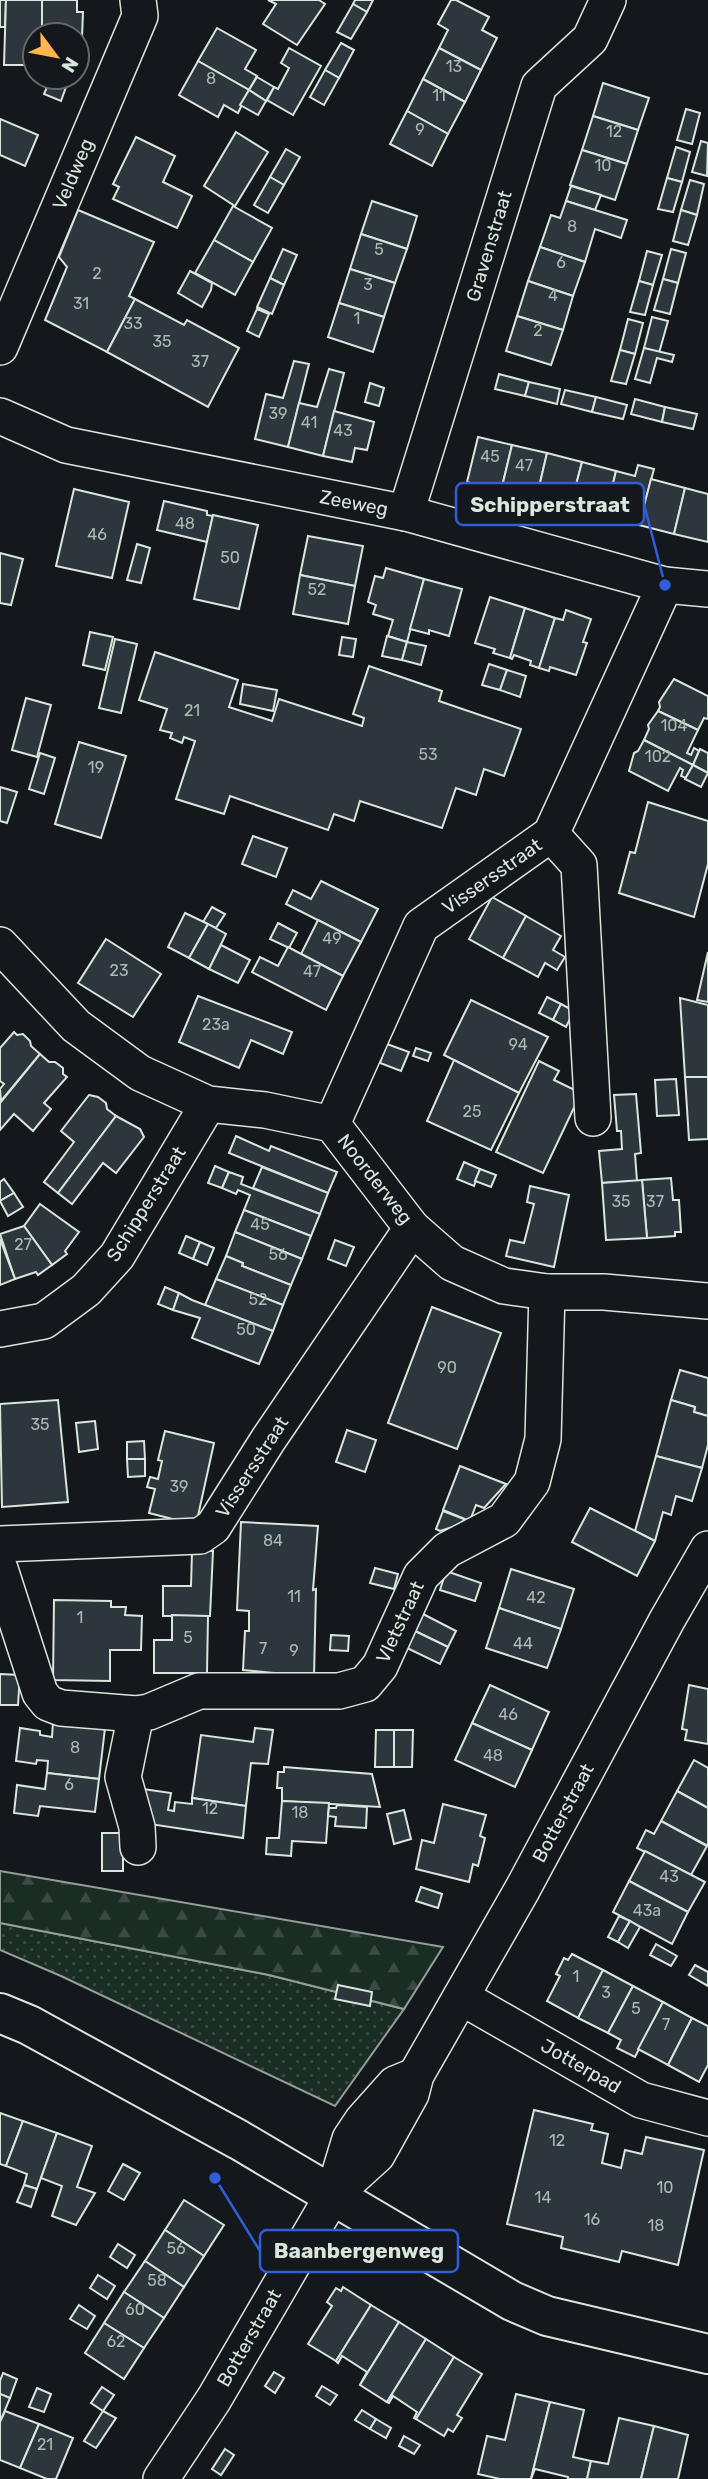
<svg xmlns="http://www.w3.org/2000/svg" width="708" height="2479" font-family="Rubik,sans-serif">
<style>
.grass{fill:url(#grass-dots);stroke:#939e99;stroke-width:2}
.forest{fill:url(#forest-firs);stroke:#939e99;stroke-width:2}
.building{fill:#2c363c;stroke:#d8e6dc;stroke-width:2}
.lines{fill:none;stroke-linecap:round;stroke-linejoin:round}
.minor-casing{stroke:#d8e6dc;stroke-width:38}
.secondary-casing{stroke:#d8e6dc;stroke-width:42}
.minor{stroke:#14181c;stroke-width:35}
.secondary{stroke:#14181c;stroke-width:38}
.labels{text-anchor:middle;dominant-baseline:central;stroke-width:5;stroke-linejoin:round;paint-order:stroke}
.number-label{font-size:16px;fill:#adbab4}
.street-label{font-size:19px;fill:#d8e6dc;stroke:#14181c}
.leader{fill:none;stroke:#305dd8;stroke-width:2.5}
.callout-dot{fill:#305dd8;stroke:#14181c;stroke-width:2.5}
.callout{fill:#14181c;stroke:#305dd8;stroke-width:2.5}
.callout-label{font-size:21px;text-anchor:middle;font-weight:bold;fill:#d8e6dc}
</style>
<defs>
<pattern id="grass-dots" width="8" height="8" patternUnits="userSpaceOnUse" patternTransform="scale(1.75)"><rect width="8" height="8" fill="#1a2d24"/><path d="M2 2h.1M6 6h.1" fill="none" stroke="#3b4b43" stroke-width="1.8" stroke-linecap="round"/></pattern>
<pattern id="forest-firs" width="22" height="20" patternUnits="userSpaceOnUse" patternTransform="scale(1.75)"><rect width="22" height="20" fill="#1a2d24"/><path d="M5 1l3.5 6h-7zM16 11l3.5 6h-7z" fill="#3b4b43"/></pattern>
</defs>
<rect width="100%" height="100%" fill="#14181c"/>
<!-- grass -->
<path class="grass" d="M0 1923 269 1975 404 2009 335 2106 61 1976 0 1950Z"/>
<!-- forest -->
<path class="forest" d="M0 1871 443 1947 404 2009 269 1975 0 1923Z"/>
<!-- building -->
<g class="building">
<path d="M0 0H6L5 27H0Z"/>
<path d="M6 0H42V35H35V65H4Z"/>
<path d="M42 0H77V12H83L81 63H77V35H62V28H42Z"/>
<path d="M268 0H319L325 4 297 45 263 24 276 4Z"/>
<path d="M355 0H373L367 12 353 4Z"/>
<path d="M451 0H456L489 17 482 30 497 38 481 70 439 48 448 30 438 24Z"/>
<path d="M353 4 367 12 351 39 337 32Z"/>
<path d="M217 28 256 50 245 69 257 76 249 90 198 61Z"/>
<path d="M341 43 354 50 339 78 325 70Z"/>
<path d="M289 48 321 66 293 115 267 100 274 87 278 89 289 68 281 63Z"/>
<path d="M439 48 481 70 465 102 423 79Z"/>
<path d="M198 61 249 90 238 113 224 105 218 117 179 95Z"/>
<path d="M325 70 339 78 324 105 310 97Z"/>
<path d="M257 77 274 87 266 101 249 90Z"/>
<path d="M423 79 465 102 448 134 407 111Z"/>
<path d="M50 80 66 87 61 101 44 94Z"/>
<path d="M603 83 649 98 638 130 593 116Z"/>
<path d="M249 90 266 101 258 115 240 105Z"/>
<path d="M686 109 700 113 692 144 677 140Z"/>
<path d="M407 111 448 134 432 166 390 144Z"/>
<path d="M593 116 638 130 627 164 582 150Z"/>
<path d="M0 119 38 135 25 166 0 155Z"/>
<path d="M236 132 268 152 235 206 204 186Z"/>
<path d="M136 137 175 156 163 182 192 196 177 228 113 199 119 187 113 184Z"/>
<path d="M701 141 708 143 707 176 692 172Z"/>
<path d="M676 147 690 152 682 182 667 178Z"/>
<path d="M286 149 300 157 284 185 270 177Z"/>
<path d="M582 150 627 164 615 200 570 185Z"/>
<path d="M270 177 284 185 268 213 254 205Z"/>
<path d="M667 178 682 182 673 212 658 209Z"/>
<path d="M690 180 704 184 697 215 681 210Z"/>
<path d="M571 186 601 195 595 210 566 201Z"/>
<path d="M372 201 417 216 407 249 361 234Z"/>
<path d="M566 201 627 220 621 238 595 229 585 262 540 247 551 215 560 218Z"/>
<path d="M233 206 272 228 253 262 214 240Z"/>
<path d="M78 210 154 242 129 296 135 299 107 352 45 320 67 267 59 257Z"/>
<path d="M681 210 697 215 688 245 673 241Z"/>
<path d="M361 234 407 249 395 283 350 269Z"/>
<path d="M214 240 253 262 235 295 195 273Z"/>
<path d="M540 247 585 262 573 296 528 281Z"/>
<path d="M283 249 297 255 284 285 270 278Z"/>
<path d="M671 249 686 253 678 283 663 279Z"/>
<path d="M647 251 662 255 653 285 639 281Z"/>
<path d="M350 269 395 283 384 317 339 303Z"/>
<path d="M190 271 212 283 211 290 202 307 178 293Z"/>
<path d="M270 278 284 285 272 314 257 307Z"/>
<path d="M663 279 678 283 670 314 654 310Z"/>
<path d="M528 281 573 296 563 330 517 316Z"/>
<path d="M639 281 653 285 645 315 630 312Z"/>
<path d="M135 299 184 325 187 320 239 348 208 407 107 352Z"/>
<path d="M339 303 384 317 373 352 328 337Z"/>
<path d="M257 309 269 314 259 337 247 331Z"/>
<path d="M517 316 563 330 551 365 506 351Z"/>
<path d="M652 317 668 321 659 353 644 348Z"/>
<path d="M628 319 643 323 635 354 620 350Z"/>
<path d="M644 348 674 355 672 362 657 358 650 383 635 379Z"/>
<path d="M620 350 635 354 626 384 611 381Z"/>
<path d="M294 361 309 364 288 447 255 439 266 394 283 398Z"/>
<path d="M329 369 344 373 323 456 288 447 299 403 317 407Z"/>
<path d="M499 374 529 382 525 396 495 389Z"/>
<path d="M529 382 560 389 557 404 525 396Z"/>
<path d="M370 383 384 388 379 406 365 402Z"/>
<path d="M565 390 596 397 592 412 561 404Z"/>
<path d="M596 397 627 405 623 419 592 412Z"/>
<path d="M635 399 665 407 662 422 631 414Z"/>
<path d="M665 407 697 414 693 429 662 422Z"/>
<path d="M334 411 374 422 367 450 355 448 352 462 323 456Z"/>
<path d="M478 437 512 445 501 491 467 482Z"/>
<path d="M512 445 547 453 536 500 501 491Z"/>
<path d="M547 453 582 462 570 508 536 500Z"/>
<path d="M582 462 616 471 605 517 570 508Z"/>
<path d="M638 465 654 469 639 525 605 517 616 471 635 476Z"/>
<path d="M651 479 685 488 674 534 639 525Z"/>
<path d="M685 488 708 494V542L674 534Z"/>
<path d="M74 489 129 502 112 578 56 566Z"/>
<path d="M164 501 207 511V515L213 516 207 542 157 530Z"/>
<path d="M213 515 258 525 239 609 194 599Z"/>
<path d="M308 536 363 546 355 586 300 575Z"/>
<path d="M137 544 150 548 141 583 127 580Z"/>
<path d="M0 553 23 559 11 605 0 603Z"/>
<path d="M386 568 424 579 407 642 388 636 393 620 373 614 376 605 368 602 375 576 383 578Z"/>
<path d="M300 575 355 586 348 624 293 614Z"/>
<path d="M424 579 462 589 449 636 429 630V634L410 629Z"/>
<path d="M490 597 525 608 510 658 493 653 495 649 475 643Z"/>
<path d="M525 608 555 618 539 668 530 665 531 661 514 655 512 659 510 658Z"/>
<path d="M566 610 591 619 583 642 587 643 576 675 550 667 549 671 539 668 555 618 563 620Z"/>
<path d="M90 632 113 637 105 670 83 665Z"/>
<path d="M387 636 407 642 402 660 382 656Z"/>
<path d="M342 637 356 639 353 657 339 655Z"/>
<path d="M115 639 137 644 121 713 99 708Z"/>
<path d="M407 642 426 646 421 665 402 660Z"/>
<path d="M155 652 238 680 229 707 272 721 279 699 362 726 364 718 353 714 369 666 442 691 439 701 521 729 504 776 484 769 476 795 456 788 442 828 360 801 354 821 334 814 328 830 230 796 224 814 176 799 195 741 184 737 182 743 170 738 172 733 160 730 167 709 139 700Z"/>
<path d="M489 664 507 670 500 690 482 685Z"/>
<path d="M507 670 526 676 520 697 500 690Z"/>
<path d="M674 679 708 696V719L704 718 698 730 658 711 660 707 659 702Z"/>
<path d="M243 684 277 690 273 711 240 704Z"/>
<path d="M26 698 51 705 37 757 12 750Z"/>
<path d="M658 711 698 730 687 753 691 755 694 748 699 751 693 765 644 740 649 729 648 725Z"/>
<path d="M644 740 693 765 686 778 681 776 683 770 680 768 668 791 629 771 634 753 638 751Z"/>
<path d="M79 742 126 756 101 838 55 824Z"/>
<path d="M700 749 708 753V773L693 765Z"/>
<path d="M40 753 55 758 44 794 29 789Z"/>
<path d="M693 765 708 773 701 787 685 779Z"/>
<path d="M0 787 17 792 7 823 0 821Z"/>
<path d="M648 802 708 821V864L694 917 619 893 630 852 635 853Z"/>
<path d="M253 836 287 848 276 877 242 864Z"/>
<path d="M321 881 378 909 361 942 286 904 293 890 311 899Z"/>
<path d="M492 897 526 916 503 958 469 939Z"/>
<path d="M212 907 225 914 216 928 203 922Z"/>
<path d="M185 913 208 924 189 958 168 947Z"/>
<path d="M526 916 561 936 553 950 565 957 557 970 545 963 538 977 503 958Z"/>
<path d="M318 920 361 942 343 976 301 954Z"/>
<path d="M278 923 297 933 289 948 270 939Z"/>
<path d="M208 924 226 934 209 969 189 958Z"/>
<path d="M106 939 161 974 133 1017 78 983Z"/>
<path d="M221 945 250 960 238 983 209 969Z"/>
<path d="M288 947 343 976 326 1010 252 972 260 957 278 966Z"/>
<path d="M708 952V1002L697 1000Z"/>
<path d="M198 996 292 1032 283 1054 251 1040 239 1068 179 1042Z"/>
<path d="M547 997 561 1004 553 1020 539 1013Z"/>
<path d="M680 998 708 1005V1077H685Z"/>
<path d="M471 1000 548 1037 519 1093 444 1055Z"/>
<path d="M561 1004 574 1011 566 1027 553 1020Z"/>
<path d="M14 1032 17 1035 23 1034 30 1041 31 1046 40 1054 1 1101 0 1089 4 1084 0 1081V1048Z"/>
<path d="M387 1044 409 1052 401 1071 380 1063Z"/>
<path d="M416 1048 431 1053 428 1061 413 1056Z"/>
<path d="M40 1054 49 1062H55L63 1068V1074L67 1077 44 1103 51 1109 33 1131 14 1114 0 1130V1103Z"/>
<path d="M454 1060 519 1093 491 1150 427 1121Z"/>
<path d="M539 1061 559 1071 554 1080 581 1093 543 1173 496 1152Z"/>
<path d="M685 1077H708V1139L689 1140Z"/>
<path d="M676 1079 679 1115 657 1116 655 1080Z"/>
<path d="M636 1094 641 1153 635 1154 637 1181 602 1183 599 1151 622 1149 621 1131H617L614 1095Z"/>
<path d="M89 1095 98 1097 106 1103 107 1109 116 1116 58 1193 44 1182 74 1142 61 1131Z"/>
<path d="M116 1116 140 1129 144 1137 116 1173 103 1163 72 1204 58 1193Z"/>
<path d="M236 1136 269 1151 271 1146 337 1172 328 1193 229 1153Z"/>
<path d="M464 1162 480 1169 474 1186 457 1179Z"/>
<path d="M215 1166 229 1172 222 1188 208 1183Z"/>
<path d="M262 1167 328 1193 320 1214 253 1188Z"/>
<path d="M480 1169 496 1175 491 1187 475 1181Z"/>
<path d="M229 1172 243 1177 241 1184 320 1214 311 1236 244 1210 250 1195 238 1190 236 1194 222 1188Z"/>
<path d="M671 1178 673 1200H679L681 1232H675V1236L647 1238 642 1180Z"/>
<path d="M4 1179 14 1193 0 1201V1182Z"/>
<path d="M642 1180 647 1238 606 1240 602 1183Z"/>
<path d="M530 1186 569 1195 554 1267 506 1256 510 1240 524 1243 534 1204 527 1202Z"/>
<path d="M14 1193 23 1207 8 1216 0 1201Z"/>
<path d="M40 1204 79 1232 65 1251 67 1254 52 1265 24 1226Z"/>
<path d="M244 1210 311 1236 302 1259 235 1232Z"/>
<path d="M24 1226 52 1265 38 1275 36 1272 15 1279 0 1234Z"/>
<path d="M235 1232 302 1259 291 1285 242 1266 243 1263 226 1256Z"/>
<path d="M186 1236 200 1242 193 1259 179 1253Z"/>
<path d="M0 1239 15 1279 0 1285Z"/>
<path d="M335 1240 354 1247 346 1266 328 1259Z"/>
<path d="M200 1242 214 1248 207 1265 193 1259Z"/>
<path d="M226 1256 243 1263 242 1266 291 1285 283 1305 216 1279Z"/>
<path d="M216 1279 283 1305 273 1331 205 1305Z"/>
<path d="M165 1287 179 1293 173 1310 158 1304Z"/>
<path d="M179 1293 192 1300 273 1331 259 1364 192 1338 200 1318 173 1310Z"/>
<path d="M432 1307 501 1333 457 1449 388 1423Z"/>
<path d="M680 1370 708 1378V1416L694 1412 695 1407 671 1400Z"/>
<path d="M58 1400 68 1502 2 1507 0 1404Z"/>
<path d="M671 1400 695 1407 694 1412 708 1416V1445L702 1468 656 1456Z"/>
<path d="M95 1421 98 1449 79 1452 76 1423Z"/>
<path d="M347 1430 376 1440 365 1472 336 1462Z"/>
<path d="M165 1431 214 1443 196 1525 149 1513 155 1489 147 1487 150 1477 158 1479 162 1461 158 1460Z"/>
<path d="M144 1441 145 1459H127V1442Z"/>
<path d="M656 1456 702 1468 692 1501 676 1496 671 1515 663 1512 655 1541 635 1531Z"/>
<path d="M127 1459H145V1476L128 1477Z"/>
<path d="M460 1466 506 1484 484 1508 476 1505 471 1518 467 1520 443 1510Z"/>
<path d="M590 1508 655 1541 637 1576 572 1542Z"/>
<path d="M443 1511 464 1519 462 1524 440 1531 436 1529Z"/>
<path d="M241 1522 318 1526 313 1590 316 1589 314 1677 243 1670 245 1631H249V1611L237 1610Z"/>
<path d="M192 1551H213L210 1616H163V1586H191Z"/>
<path d="M375 1568 398 1574 394 1589 370 1583Z"/>
<path d="M511 1569 574 1589 561 1629 499 1608Z"/>
<path d="M446 1571 481 1583 475 1601 440 1590Z"/>
<path d="M54 1600 111 1601V1607H126L125 1615 142 1616 141 1650H110V1681L53 1680Z"/>
<path d="M499 1608 561 1629 547 1668 486 1648Z"/>
<path d="M423 1614 456 1631 448 1647 415 1631Z"/>
<path d="M172 1615 208 1616 207 1673H154V1640H172Z"/>
<path d="M415 1631 448 1647 440 1664 407 1648Z"/>
<path d="M331 1635 349 1636 348 1651 330 1650Z"/>
<path d="M0 1674 20 1675 18 1705H0Z"/>
<path d="M490 1685 549 1712 532 1750 472 1723Z"/>
<path d="M689 1685 708 1689V1744L685 1740 687 1730 682 1729Z"/>
<path d="M53 1722 105 1728 99 1779 47 1773 48 1761 37 1760 36 1764 16 1761 20 1728 40 1731V1735L52 1737Z"/>
<path d="M472 1723 532 1750 515 1787 455 1760Z"/>
<path d="M255 1728 273 1730 268 1764 251 1763 246 1806 192 1798 201 1735 253 1742Z"/>
<path d="M376 1730H394V1767H375Z"/>
<path d="M394 1730H413L412 1767H394Z"/>
<path d="M694 1760 708 1768V1808L677 1791Z"/>
<path d="M284 1767 372 1774 380 1807 282 1801V1788H277L278 1772H284Z"/>
<path d="M47 1773 99 1779 95 1812 40 1806 38 1816 14 1813 17 1785 45 1789Z"/>
<path d="M143 1789 171 1793 168 1810 174 1811 175 1802 192 1804V1798L246 1806 243 1838 143 1823Z"/>
<path d="M677 1791 708 1808V1846L661 1821Z"/>
<path d="M282 1801 329 1803 326 1843 292 1841 291 1856 266 1854 267 1838H279Z"/>
<path d="M443 1804 486 1815 480 1836 485 1838 478 1866 473 1864 469 1882 416 1869 422 1840 434 1843Z"/>
<path d="M337 1805 367 1807 366 1828 335 1826 336 1817 328 1816 329 1808H336Z"/>
<path d="M404 1810 411 1839 394 1844 387 1814Z"/>
<path d="M661 1821 707 1846 691 1875 637 1848 646 1830 654 1834Z"/>
<rect x="102" y="1833" width="21" height="38"/>
<path d="M645 1851 705 1882 688 1912 629 1881Z"/>
<path d="M629 1881 688 1912 672 1944 613 1912Z"/>
<path d="M421 1887 442 1894 438 1908 416 1901Z"/>
<path d="M619 1916 630 1921 618 1942 608 1937Z"/>
<path d="M630 1921 640 1927 628 1948 618 1942Z"/>
<path d="M656 1944 677 1956 671 1966 650 1955Z"/>
<path d="M572 1954 603 1970 578 2018 547 2001 560 1976 556 1974 564 1958 568 1960Z"/>
<path d="M695 1965 708 1972V1986L689 1975Z"/>
<path d="M603 1970 633 1986 608 2033 578 2018Z"/>
<path d="M338 1985 372 1992 370 2006 335 1999Z"/>
<path d="M633 1986 663 2002 635 2057 617 2048 621 2040 608 2033Z"/>
<path d="M663 2002 692 2018 668 2065 638 2049Z"/>
<path d="M692 2018 708 2026V2065L699 2082 668 2065Z"/>
<path d="M534 2110 593 2124 591 2130 608 2134 602 2163 621 2168 625 2150 642 2154 646 2137 704 2150 678 2265 622 2251 619 2262 561 2248 563 2237 507 2224Z"/>
<path d="M0 2113 23 2121 6 2166 0 2164Z"/>
<path d="M23 2121 57 2133 37 2189 24 2185 27 2174 6 2166Z"/>
<path d="M57 2133 92 2146 77 2187 95 2193 76 2225 52 2216 62 2186 41 2178Z"/>
<path d="M123 2164 140 2173 124 2200 108 2191Z"/>
<path d="M24 2185 37 2189 31 2207 17 2202Z"/>
<path d="M184 2200 224 2225 204 2256 165 2230Z"/>
<path d="M165 2230 204 2256 184 2287 145 2261Z"/>
<path d="M118 2244 135 2255 127 2268 110 2257Z"/>
<path d="M145 2261 184 2287 164 2318 124 2292Z"/>
<path d="M98 2275 115 2286 107 2299 90 2288Z"/>
<path d="M343 2287 371 2305 336 2361 308 2344 332 2306 327 2302 336 2288 341 2291Z"/>
<path d="M124 2292 164 2318 144 2348 104 2323Z"/>
<path d="M79 2305 95 2316 87 2329 70 2319Z"/>
<path d="M371 2305 399 2322 360 2385 367 2372 342 2356 338 2363 336 2361Z"/>
<path d="M399 2322 426 2339 387 2402 360 2385Z"/>
<path d="M104 2323 144 2348 124 2379 85 2353Z"/>
<path d="M426 2339 454 2357 416 2419 414 2418 417 2412 393 2396 389 2403 387 2402Z"/>
<path d="M454 2357 482 2374 457 2415 462 2418 453 2432 448 2429 444 2436 416 2419Z"/>
<path d="M274 2372 284 2378 275 2393 265 2386Z"/>
<path d="M3 2373 17 2379 10 2398 0 2394V2381Z"/>
<path d="M322 2386 337 2395 330 2405 316 2396Z"/>
<path d="M102 2387 114 2395 103 2411 91 2403Z"/>
<path d="M37 2388 51 2394 44 2412 29 2407Z"/>
<path d="M0 2394 10 2398 0 2422Z"/>
<path d="M516 2394 550 2402 531 2479H500L478 2474 487 2436 505 2440Z"/>
<path d="M550 2402 584 2410 573 2457 591 2461 587 2479H568V2477L535 2469 531 2479Z"/>
<path d="M362 2410 376 2419 370 2429 355 2420Z"/>
<path d="M5 2411 39 2424 20 2468 0 2460V2422Z"/>
<path d="M103 2411 116 2418 96 2448 84 2441Z"/>
<path d="M619 2418 654 2426 641 2479H587L591 2461 608 2464Z"/>
<path d="M376 2419 391 2428 386 2438 370 2429Z"/>
<path d="M39 2424 73 2438 56 2479H47L20 2468Z"/>
<path d="M654 2426 688 2435 678 2479H641Z"/>
<path d="M404 2436 420 2445 414 2454 399 2446Z"/>
<path d="M225 2449 234 2455 221 2475 212 2469Z"/>
</g>
<g class="lines">
<!-- minor casing -->
<g class="minor-casing">
<g id="minor">
<path d="M0 347 140 16 138 0"/>
<path d="M0 416 66 445 406 513 665 585 708 589"/>
<path d="M406 513 539 86 590 39 608 0"/>
<path d="M551 834 579 865 593 1118"/>
<path d="M0 945 76 1026 140 1073 208 1104 265 1110 332 1124 412 1228 452 1263 504 1286 547 1292H604L708 1301"/>
<path d="M332 1124 421 926 551 834 665 585"/>
<path d="M0 1329 44 1321 86 1290 117 1256 208 1104"/>
<path d="M0 1544 200 1536 213 1527 268 1440 412 1228"/>
<path d="M0 1569 40 1693 48 1703 61 1708 136 1714 149 1712 199 1691H339L365 1684 380 1666 421 1576 447 1550 504 1520 532 1482 543 1439 547 1292"/>
<path d="M136 1714 123 1777 137 1827 138 1847"/>
<path d="M461 1997 641 2100 708 2118"/>
<path d="M333 2195 377 2155 411 2094 416 2075 522 1890 667 1620 708 1549"/>
<path d="M161 2479 214 2399 333 2195 350 2139 362 2121 395 2084 412 2077"/>
</g>
</g>
<!-- secondary casing -->
<g class="secondary-casing">
<path id="secondary" d="M0 2013 29 2025 239 2140 512 2301 547 2316 708 2354"/>
</g>
<!-- minor -->
<use href="#minor" class="minor"/>
<!-- secondary -->
<use href="#secondary" class="secondary"/>
</g>
<g class="labels">
<!-- number labels -->
<g class="number-label">
<text x="454" y="66">13</text>
<text x="211" y="78">8</text>
<text x="439" y="95">11</text>
<text x="420" y="129">9</text>
<text x="614" y="131">12</text>
<text x="603" y="165">10</text>
<text x="572" y="226">8</text>
<text x="379" y="249">5</text>
<text x="561" y="262">6</text>
<text x="97" y="273">2</text>
<text x="368" y="284">3</text>
<text x="553" y="295">4</text>
<text x="81" y="303">31</text>
<text x="357" y="318">1</text>
<text x="133" y="323">33</text>
<text x="538" y="330">2</text>
<text x="162" y="341">35</text>
<text x="200" y="361">37</text>
<text x="278" y="413">39</text>
<text x="309" y="422">41</text>
<text x="343" y="430">43</text>
<text x="490" y="456">45</text>
<text x="524" y="465">47</text>
<text x="185" y="523">48</text>
<text x="97" y="534">46</text>
<text x="230" y="557">50</text>
<text x="317" y="589">52</text>
<text x="192" y="710">21</text>
<text x="674" y="725">104</text>
<text x="428" y="754">53</text>
<text x="658" y="756">102</text>
<text x="96" y="767">19</text>
<text x="332" y="938">49</text>
<text x="119" y="970">23</text>
<text x="312" y="971">47</text>
<text x="216" y="1024">23a</text>
<text x="518" y="1044">94</text>
<text x="472" y="1111">25</text>
<text x="621" y="1201">35</text>
<text x="655" y="1201">37</text>
<text x="260" y="1224">45</text>
<text x="23" y="1244">27</text>
<text x="278" y="1254">56</text>
<text x="258" y="1299">52</text>
<text x="246" y="1329">50</text>
<text x="447" y="1367">90</text>
<text x="40" y="1424">35</text>
<text x="179" y="1486">39</text>
<text x="273" y="1540">84</text>
<text x="294" y="1596">11</text>
<text x="536" y="1597">42</text>
<text x="80" y="1617">1</text>
<text x="188" y="1637">5</text>
<text x="523" y="1643">44</text>
<text x="263" y="1648">7</text>
<text x="294" y="1650">9</text>
<text x="508" y="1714">46</text>
<text x="75" y="1747">8</text>
<text x="493" y="1755">48</text>
<text x="69" y="1784">6</text>
<text x="210" y="1808">12</text>
<text x="300" y="1812">18</text>
<text x="669" y="1876">43</text>
<text x="647" y="1910">43a</text>
<text x="576" y="1976">1</text>
<text x="606" y="1992">3</text>
<text x="636" y="2008">5</text>
<text x="666" y="2024">7</text>
<text x="557" y="2140">12</text>
<text x="665" y="2187">10</text>
<text x="543" y="2197">14</text>
<text x="592" y="2219">16</text>
<text x="656" y="2225">18</text>
<text x="176" y="2248">56</text>
<text x="157" y="2280">58</text>
<text x="135" y="2309">60</text>
<text x="116" y="2341">62</text>
<text x="45" y="2444">21</text>
</g>
<!-- street labels -->
<g class="street-label">
<text transform="translate(73 174) rotate(-67)">Veldweg</text>
<text transform="translate(489 246) rotate(-73)">Gravenstraat</text>
<text transform="translate(354 503) rotate(11)">Zeeweg</text>
<text transform="translate(492 876) rotate(-35)">Vissersstraat</text>
<text transform="translate(375 1179) rotate(52)">Noorderweg</text>
<text transform="translate(146 1204) rotate(-58)">Schipperstraat</text>
<text transform="translate(252 1467) rotate(-57)">Vissersstraat</text>
<text transform="translate(400 1622) rotate(-65)">Vletstraat</text>
<text transform="translate(563 1813) rotate(-62)">Botterstraat</text>
<text transform="translate(581 2066) rotate(30)">Jotterpad</text>
<text transform="translate(249 2338) rotate(-60)">Botterstraat</text>
</g>
</g>
<!-- callouts -->
<path class="leader" d="M665 585L644 504M215 2178L260 2251"/>
<g class="callout-dot">
<circle cx="665" cy="585" r="7"/>
<circle cx="215" cy="2178" r="7"/>
</g>
<g class="callout">
<rect x="456" y="483" width="188" height="42" rx="7"/>
<rect x="260" y="2230" width="198" height="42" rx="7"/>
</g>
<g class="callout-label">
<text x="550" y="512">Schipperstraat</text>
<text x="359" y="2258">Baanbergenweg</text>
</g>
<!-- north arrow -->
<g transform="translate(56 56) rotate(122)"><circle r="33" fill="#14181c" stroke="#626a69" stroke-width="2"/>
<path d="M0-5L12 26L0 18L-12 26Z" fill="#ffb74d"/>
<text y="-10" font-size="19" font-weight="bold" text-anchor="middle" fill="#d8e6dc">N</text>
</g>
</svg>
